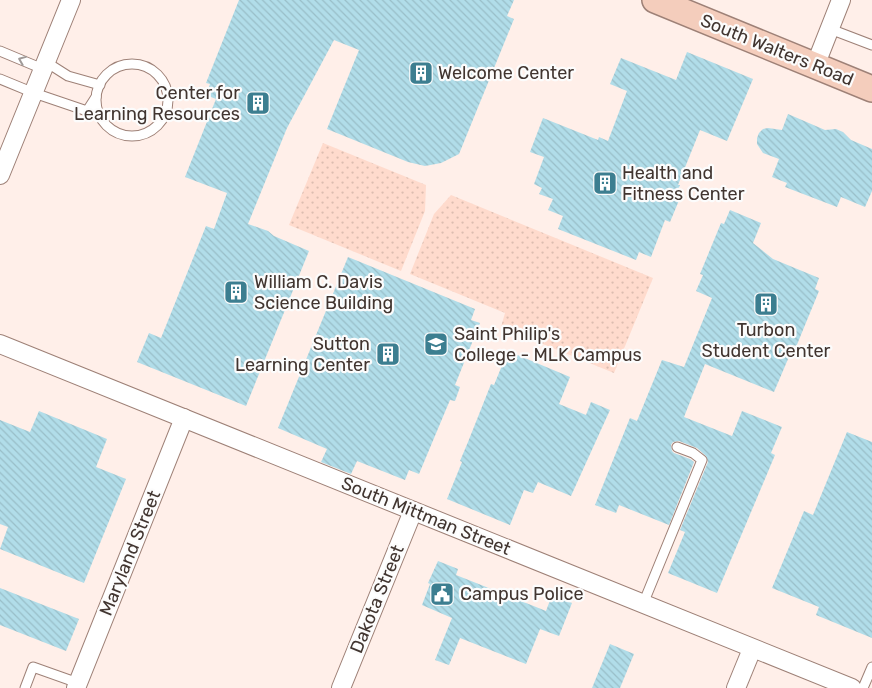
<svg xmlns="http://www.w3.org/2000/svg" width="872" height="688" font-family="Rubik,sans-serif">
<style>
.built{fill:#ffefe9}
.grass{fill:url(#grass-dots)}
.building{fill:url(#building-back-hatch)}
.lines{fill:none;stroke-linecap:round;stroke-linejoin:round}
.lane-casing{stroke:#9e8177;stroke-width:11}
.street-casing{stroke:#9e8177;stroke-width:20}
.secondary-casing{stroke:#9e8177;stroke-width:28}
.lane{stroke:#fff;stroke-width:9}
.street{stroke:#fff;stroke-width:18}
.secondary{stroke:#f4cdbc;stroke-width:25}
.oneway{stroke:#a09a98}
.labels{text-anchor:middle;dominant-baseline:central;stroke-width:4.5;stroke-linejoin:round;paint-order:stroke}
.street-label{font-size:18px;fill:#413530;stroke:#fcfcfc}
.poi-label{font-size:18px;fill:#413530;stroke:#fcfcfc;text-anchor:start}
</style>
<defs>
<pattern id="grass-dots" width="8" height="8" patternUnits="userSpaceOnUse" patternTransform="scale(1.25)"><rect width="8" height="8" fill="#ffdbcd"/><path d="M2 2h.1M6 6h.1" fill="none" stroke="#dcbdb0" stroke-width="1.8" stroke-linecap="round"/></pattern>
<pattern id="building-back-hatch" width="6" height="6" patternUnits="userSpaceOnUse" patternTransform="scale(1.25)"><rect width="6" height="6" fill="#b1dde9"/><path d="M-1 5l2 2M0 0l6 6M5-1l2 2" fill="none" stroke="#99bec8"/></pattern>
</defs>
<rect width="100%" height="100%" fill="#fcfcfc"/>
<!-- built -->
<rect class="built" x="0" y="0" width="872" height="688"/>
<!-- grass -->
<g class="grass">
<path d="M323 143 426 185 425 211 401 271 289 225Z"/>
<path d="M451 195 653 278 614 373 501 327 505 313 410 274 434 214Z"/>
</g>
<!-- building -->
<g class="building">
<path d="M239 0H514L507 16 514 19 459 154 441 163 425 166 408 162 327 129 359 50 334 40 287 128 248 224 268 231 274 236 309 251 246 406 137 362 149 333 161 338 206 226 214 229 227 193 185 177 216 99 206 95 210 84 206 83Z"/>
<path d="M687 52 753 79 727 141 700 130 678 185H680L675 197 680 198 670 222 665 220 651 257 639 252 636 260 558 229 563 216 548 210 553 199 539 194 542 188 534 184 544 157 530 152 543 118 598 140 599 137 608 141 627 91 610 84 621 58 676 80Z"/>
<path d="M788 114 825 130 836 129 843 132 851 140 872 149V191L865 207 841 197 837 207 785 187 787 183 772 177 779 159 763 153 757 144V138L759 133 763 129 768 128 782 130Z"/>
<path d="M730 210 761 223 753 243 773 259 819 278 815 289 819 291 796 347 794 345 774 392 705 364 684 417 732 436 742 411 782 427 771 453 775 455 717 593 668 573 685 532 680 530 708 462 706 456 697 448 679 441 673 442 671 445 672 451 674 453 690 459 694 462 669 525 619 505 616 513 595 505 630 418 637 421 662 360 684 367 712 298 696 291 703 275 700 274 721 223 724 224Z"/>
<path d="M348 257 475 309 471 320 480 323 455 385 460 387 455 401 450 400 419 474 409 470 405 480 357 461 351 474 321 462 327 449 278 428Z"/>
<path d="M508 351 570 377 559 404 586 415 591 402 610 410 571 496 538 482 533 493 524 490 510 525 447 499 462 462 460 461 468 442 491 384 494 385Z"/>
<path d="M39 411 107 439 96 467 126 479 84 583 0 549 8 527 0 524V420L30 432Z"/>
<path d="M847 432 872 442V638L816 615 819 607 772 588 804 511 813 515Z"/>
<path d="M438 561 458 569 456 575 546 611 552 595 572 603 559 636 540 629 526 664 460 638 449 665 435 660 452 618 422 605 430 584 428 583Z"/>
<path d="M0 588 79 619 66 651 0 625Z"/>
<path d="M610 644 634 654 620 688H592Z"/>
</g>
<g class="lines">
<!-- lane casing -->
<g class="lane-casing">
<g id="lane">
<path d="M830 29 872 45"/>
<path d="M0 51 43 69"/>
<path d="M46 62 68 76 100 85"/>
<circle cx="132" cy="100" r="36"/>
<path d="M0 79 34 93 87 111 96 97"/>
<path d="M643 604 702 460 693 453 677 447"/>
<path d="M25 688 33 667 78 683"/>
<path d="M863 688 872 667"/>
</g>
</g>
<!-- street casing -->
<g class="street-casing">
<g id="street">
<path d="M815 66 841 0"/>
<path d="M0 175 71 0"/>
<path d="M0 344 852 688"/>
<path d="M76 688 184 418"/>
<path d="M341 688 413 511"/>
<path d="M736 688 752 649"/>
</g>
</g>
<!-- secondary casing -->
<g class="secondary-casing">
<path id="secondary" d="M655 0 872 89"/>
</g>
<!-- lane -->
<use href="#lane" class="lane"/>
<!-- street -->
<use href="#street" class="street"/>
<!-- secondary -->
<use href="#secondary" class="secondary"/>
</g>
<!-- one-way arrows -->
<defs><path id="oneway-chevron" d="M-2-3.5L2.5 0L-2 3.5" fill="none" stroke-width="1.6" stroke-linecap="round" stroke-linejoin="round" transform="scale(1.25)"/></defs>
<use class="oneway" href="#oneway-chevron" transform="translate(22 60) rotate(-158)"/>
<!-- icons -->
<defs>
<g id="building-square" transform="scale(1.25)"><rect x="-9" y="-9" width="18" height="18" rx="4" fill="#3c7e90" stroke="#fcfcfc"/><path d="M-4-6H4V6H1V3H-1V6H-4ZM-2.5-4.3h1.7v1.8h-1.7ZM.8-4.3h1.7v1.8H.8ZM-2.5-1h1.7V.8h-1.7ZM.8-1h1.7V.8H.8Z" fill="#fff"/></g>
<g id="university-square" transform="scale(1.25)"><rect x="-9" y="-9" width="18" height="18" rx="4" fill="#3c7e90" stroke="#fcfcfc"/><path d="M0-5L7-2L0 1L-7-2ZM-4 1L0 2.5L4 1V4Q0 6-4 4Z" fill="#fff"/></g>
<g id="civic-square" transform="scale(1.25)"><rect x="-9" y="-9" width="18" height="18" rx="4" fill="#3c7e90" stroke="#fcfcfc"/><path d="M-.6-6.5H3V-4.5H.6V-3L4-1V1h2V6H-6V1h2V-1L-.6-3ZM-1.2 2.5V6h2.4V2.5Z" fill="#fff"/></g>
</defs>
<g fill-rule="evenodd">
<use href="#building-square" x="421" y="73"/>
<use href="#building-square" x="258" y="103"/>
<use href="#building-square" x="605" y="183"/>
<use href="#building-square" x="236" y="292"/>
<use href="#building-square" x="766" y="304"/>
<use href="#university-square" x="436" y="344"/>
<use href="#building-square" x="388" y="354"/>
<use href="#civic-square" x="442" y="594"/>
</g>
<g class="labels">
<!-- street labels -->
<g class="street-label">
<text transform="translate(777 50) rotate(22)">South Walters Road</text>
<text transform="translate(426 516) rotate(22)">South Mittman Street</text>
<text transform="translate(130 553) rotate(-68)">Maryland Street</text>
<text transform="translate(377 599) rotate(-68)">Dakota Street</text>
</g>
<!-- poi labels -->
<g class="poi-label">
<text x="438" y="73">Welcome Center</text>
<text x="240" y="93" text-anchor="end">Center for<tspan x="240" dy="21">Learning Resources</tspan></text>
<text x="622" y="173">Health and<tspan x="622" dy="21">Fitness Center</tspan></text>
<text x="254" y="282">William C. Davis<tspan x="254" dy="21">Science Building</tspan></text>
<text x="766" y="330" text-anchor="middle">Turbon<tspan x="766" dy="21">Student Center</tspan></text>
<text x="454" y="334">Saint Philip's<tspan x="454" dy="21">College - MLK Campus</tspan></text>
<text x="370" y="344" text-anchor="end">Sutton<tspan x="370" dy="21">Learning Center</tspan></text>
<text x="460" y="594">Campus Police</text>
</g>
</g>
</svg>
